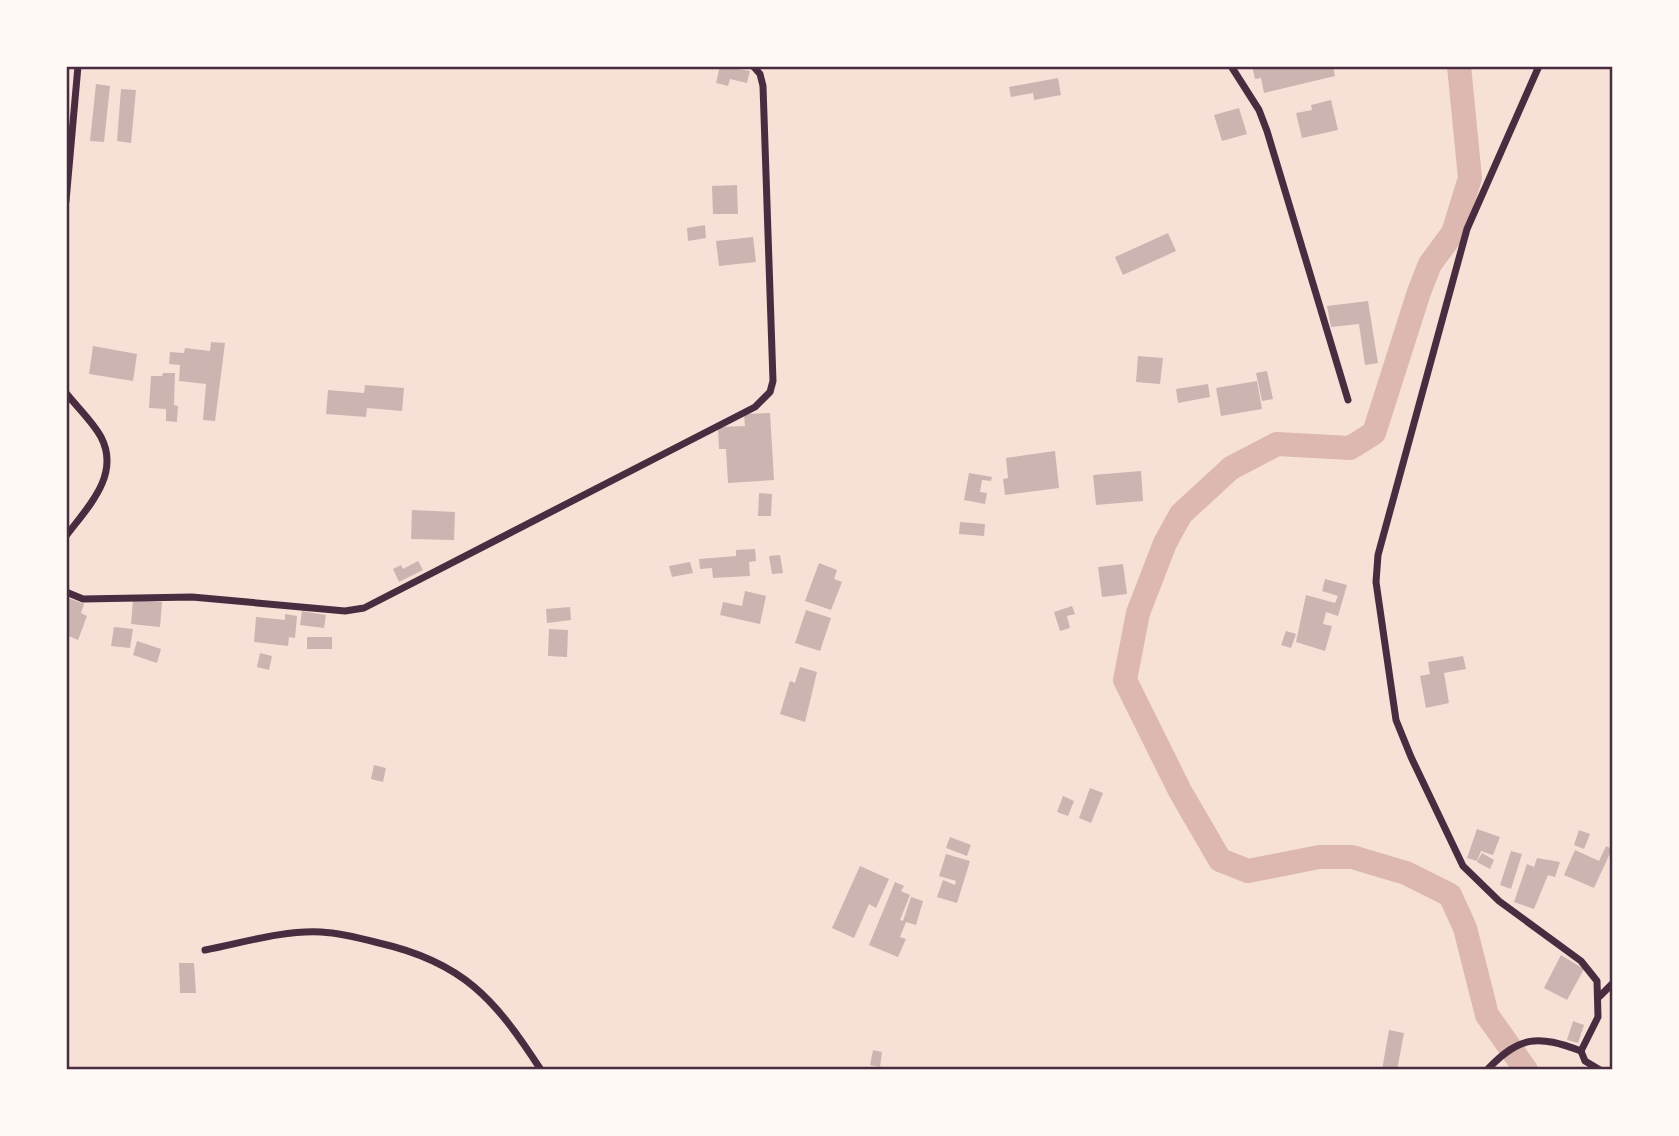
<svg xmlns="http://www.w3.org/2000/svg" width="1679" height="1136" font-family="'Asap Condensed',sans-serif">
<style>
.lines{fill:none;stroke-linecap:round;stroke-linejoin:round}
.river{stroke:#dcb8b0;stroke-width:24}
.building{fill:#ccb4b1}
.minor{stroke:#4a2c40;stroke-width:7}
.neatline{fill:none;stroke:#4a2c40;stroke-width:2.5}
</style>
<rect width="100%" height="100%" fill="#f7e1d7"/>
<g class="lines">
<!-- river -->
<path class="river" d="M1459 66 1470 178 1453 233 1430 264 1419 292 1374 433 1350 448 1277 444 1231 468 1181 514 1165 543 1138 613 1125 680 1180 791 1220 860 1248 871 1319 857H1352L1406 873 1450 895 1465 928 1487 1015 1526 1070"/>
</g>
<!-- building -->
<g class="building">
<path d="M720 66 750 71 747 83 730 79 728 86 716 83Z"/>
<path d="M1252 66H1333L1335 76 1264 93 1261 78 1255 79Z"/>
<path d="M1058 78 1061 95 1034 100 1033 93 1011 97 1009 87Z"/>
<path d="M96 84 110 86 104 142 90 141Z"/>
<path d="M121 89 136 90 131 143 117 141Z"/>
<path d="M1331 100 1338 130 1302 138 1296 113 1312 110 1311 105Z"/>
<path d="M1239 108 1247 134 1222 141 1214 115Z"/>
<path d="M737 185 738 214H713L712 186Z"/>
<path d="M705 225 706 238 688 241 687 228Z"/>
<path d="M1168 233 1176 251 1123 275 1115 257Z"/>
<path d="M753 237 756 262 719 266 716 241Z"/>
<path d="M1368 301 1378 363 1365 365 1359 324 1331 327 1327 306Z"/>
<path d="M211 342 225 343 215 421 203 420 206 384 179 381 180 365 169 364 170 352 184 353 185 348 210 351Z"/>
<path d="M93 346 137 354 133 381 89 374Z"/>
<path d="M1138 356 1163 358 1160 384 1136 382Z"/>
<path d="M1267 371 1273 399 1262 401 1256 373Z"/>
<path d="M163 373H175L174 405 178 406 177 422 166 421V409L149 408 151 376H162Z"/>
<path d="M1257 381 1262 409 1221 416 1216 388Z"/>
<path d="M1208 384 1210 397 1178 403 1176 389Z"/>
<path d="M365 385 404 388 402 411 367 408 366 417 326 414 328 390 364 393Z"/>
<path d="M770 413 774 480 728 483 726 449H719L718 427 745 426 744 414Z"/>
<path d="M1055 451 1059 488 1005 495 1003 479 1008 478 1006 458Z"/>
<path d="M1141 471 1143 501 1096 505 1093 475Z"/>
<path d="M969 473 992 477 991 481 982 480 980 492 987 493 985 504 964 500Z"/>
<path d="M759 493 772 494 771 516H758Z"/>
<path d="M412 510 455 512 454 540 411 539Z"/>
<path d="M960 522 985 524 984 536 959 534Z"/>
<path d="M755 549 756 561 749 562 750 576 713 578 712 568 700 569 699 559 736 556V550Z"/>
<path d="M780 555 783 573 772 574 769 556Z"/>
<path d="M418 561 423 570 399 582 393 569 401 565 403 569Z"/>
<path d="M690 562 693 573 672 577 669 566Z"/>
<path d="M819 563 837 570 834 579 842 582 831 610 805 601Z"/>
<path d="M1123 564 1127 594 1102 597 1098 567Z"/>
<path d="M1325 579 1347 585 1338 616 1326 612 1323 624 1332 626 1325 651 1296 642 1306 595 1335 603 1338 596 1322 591Z"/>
<path d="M745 591 766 596 760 624 720 615 723 602 742 606Z"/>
<path d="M66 597 84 604 81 613 87 616 78 640 66 635Z"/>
<path d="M133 600 162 602 160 627 131 624Z"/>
<path d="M1072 606 1075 614 1067 616 1070 628 1060 631 1054 612Z"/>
<path d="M570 607 571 620 547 623 546 609Z"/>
<path d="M806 610 831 618 820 651 795 643Z"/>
<path d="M302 611 326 615 324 628 300 625Z"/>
<path d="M285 614 297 616 295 638 289 637 288 646 254 642 256 617 285 620Z"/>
<path d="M114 627 133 629 130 648 111 646Z"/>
<path d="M549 629 568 630 567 657 548 656Z"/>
<path d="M1286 631 1296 634 1291 648 1281 645Z"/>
<rect x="307" y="637" width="25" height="12"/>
<path d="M137 641 161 649 157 663 133 655Z"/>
<path d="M260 653 272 656 269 670 257 667Z"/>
<path d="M1463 656 1466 669 1444 673 1449 703 1426 708 1420 676 1430 674 1428 662Z"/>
<path d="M800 667 817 672 805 722 780 714 790 681 795 683Z"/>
<path d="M374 765 386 768 383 782 371 779Z"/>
<path d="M1090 788 1103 793 1091 823 1079 818Z"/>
<path d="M1063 796 1074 801 1068 816 1057 812Z"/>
<path d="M1477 829 1500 837 1493 855 1481 851 1477 861 1467 858Z"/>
<path d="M1579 830 1590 834 1584 849 1574 845Z"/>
<path d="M950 837 971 845 967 856 946 848Z"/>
<path d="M1606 846 1612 849 1594 888 1564 875 1575 850 1599 861Z"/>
<path d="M1511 851 1522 854 1511 889 1500 885Z"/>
<path d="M1482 853 1494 860 1490 869 1477 862Z"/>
<path d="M946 854 970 861 957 903 937 897 943 880 955 885 956 881 939 876Z"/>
<path d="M1537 858 1560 862 1555 877 1548 875 1534 909 1514 902 1527 864 1534 867Z"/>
<path d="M860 866 889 879 876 908 869 904 854 938 832 928Z"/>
<path d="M895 882 904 886 901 891 910 895 900 920 903 921 911 897 923 901 916 925 906 922 900 937 906 939 898 957 869 945Z"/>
<path d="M1561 955 1584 969 1567 1000 1544 988Z"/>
<path d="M179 963H194L196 993H180Z"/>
<path d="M1573 1021 1584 1025 1578 1043 1567 1040Z"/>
<path d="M1389 1030 1404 1033 1397 1070H1382Z"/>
<path d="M873 1050 882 1052 880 1067 870 1065Z"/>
</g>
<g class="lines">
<!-- minor -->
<g class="minor">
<path d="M1231 66 1259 110 1267 131 1348 400"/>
<path d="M1539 66 1467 229 1378 555 1376 582 1396 720 1411 757 1463 866 1499 901 1581 961 1597 981 1598 1017 1581 1051 1585 1061 1600 1070"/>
<path d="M66 201 78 66"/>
<path d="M66 393C77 407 93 422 101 437 121 475 87 508 66 536"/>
<path d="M66 592 83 599 192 597 345 611 364 608 755 407 770 392 773 381 763 86 760 74 753 66"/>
<path d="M205 950C242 943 283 930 321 932 340 933 360 938 379 943 463 962 495 999 541 1070"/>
<path d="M1600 996 1612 984"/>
<path d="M1487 1070C1520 1035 1538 1035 1581 1051"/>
</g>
</g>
<!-- border -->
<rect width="1679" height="1136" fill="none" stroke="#fffaf5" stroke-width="136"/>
<rect x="68" y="68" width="1543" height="1000" class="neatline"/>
</svg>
